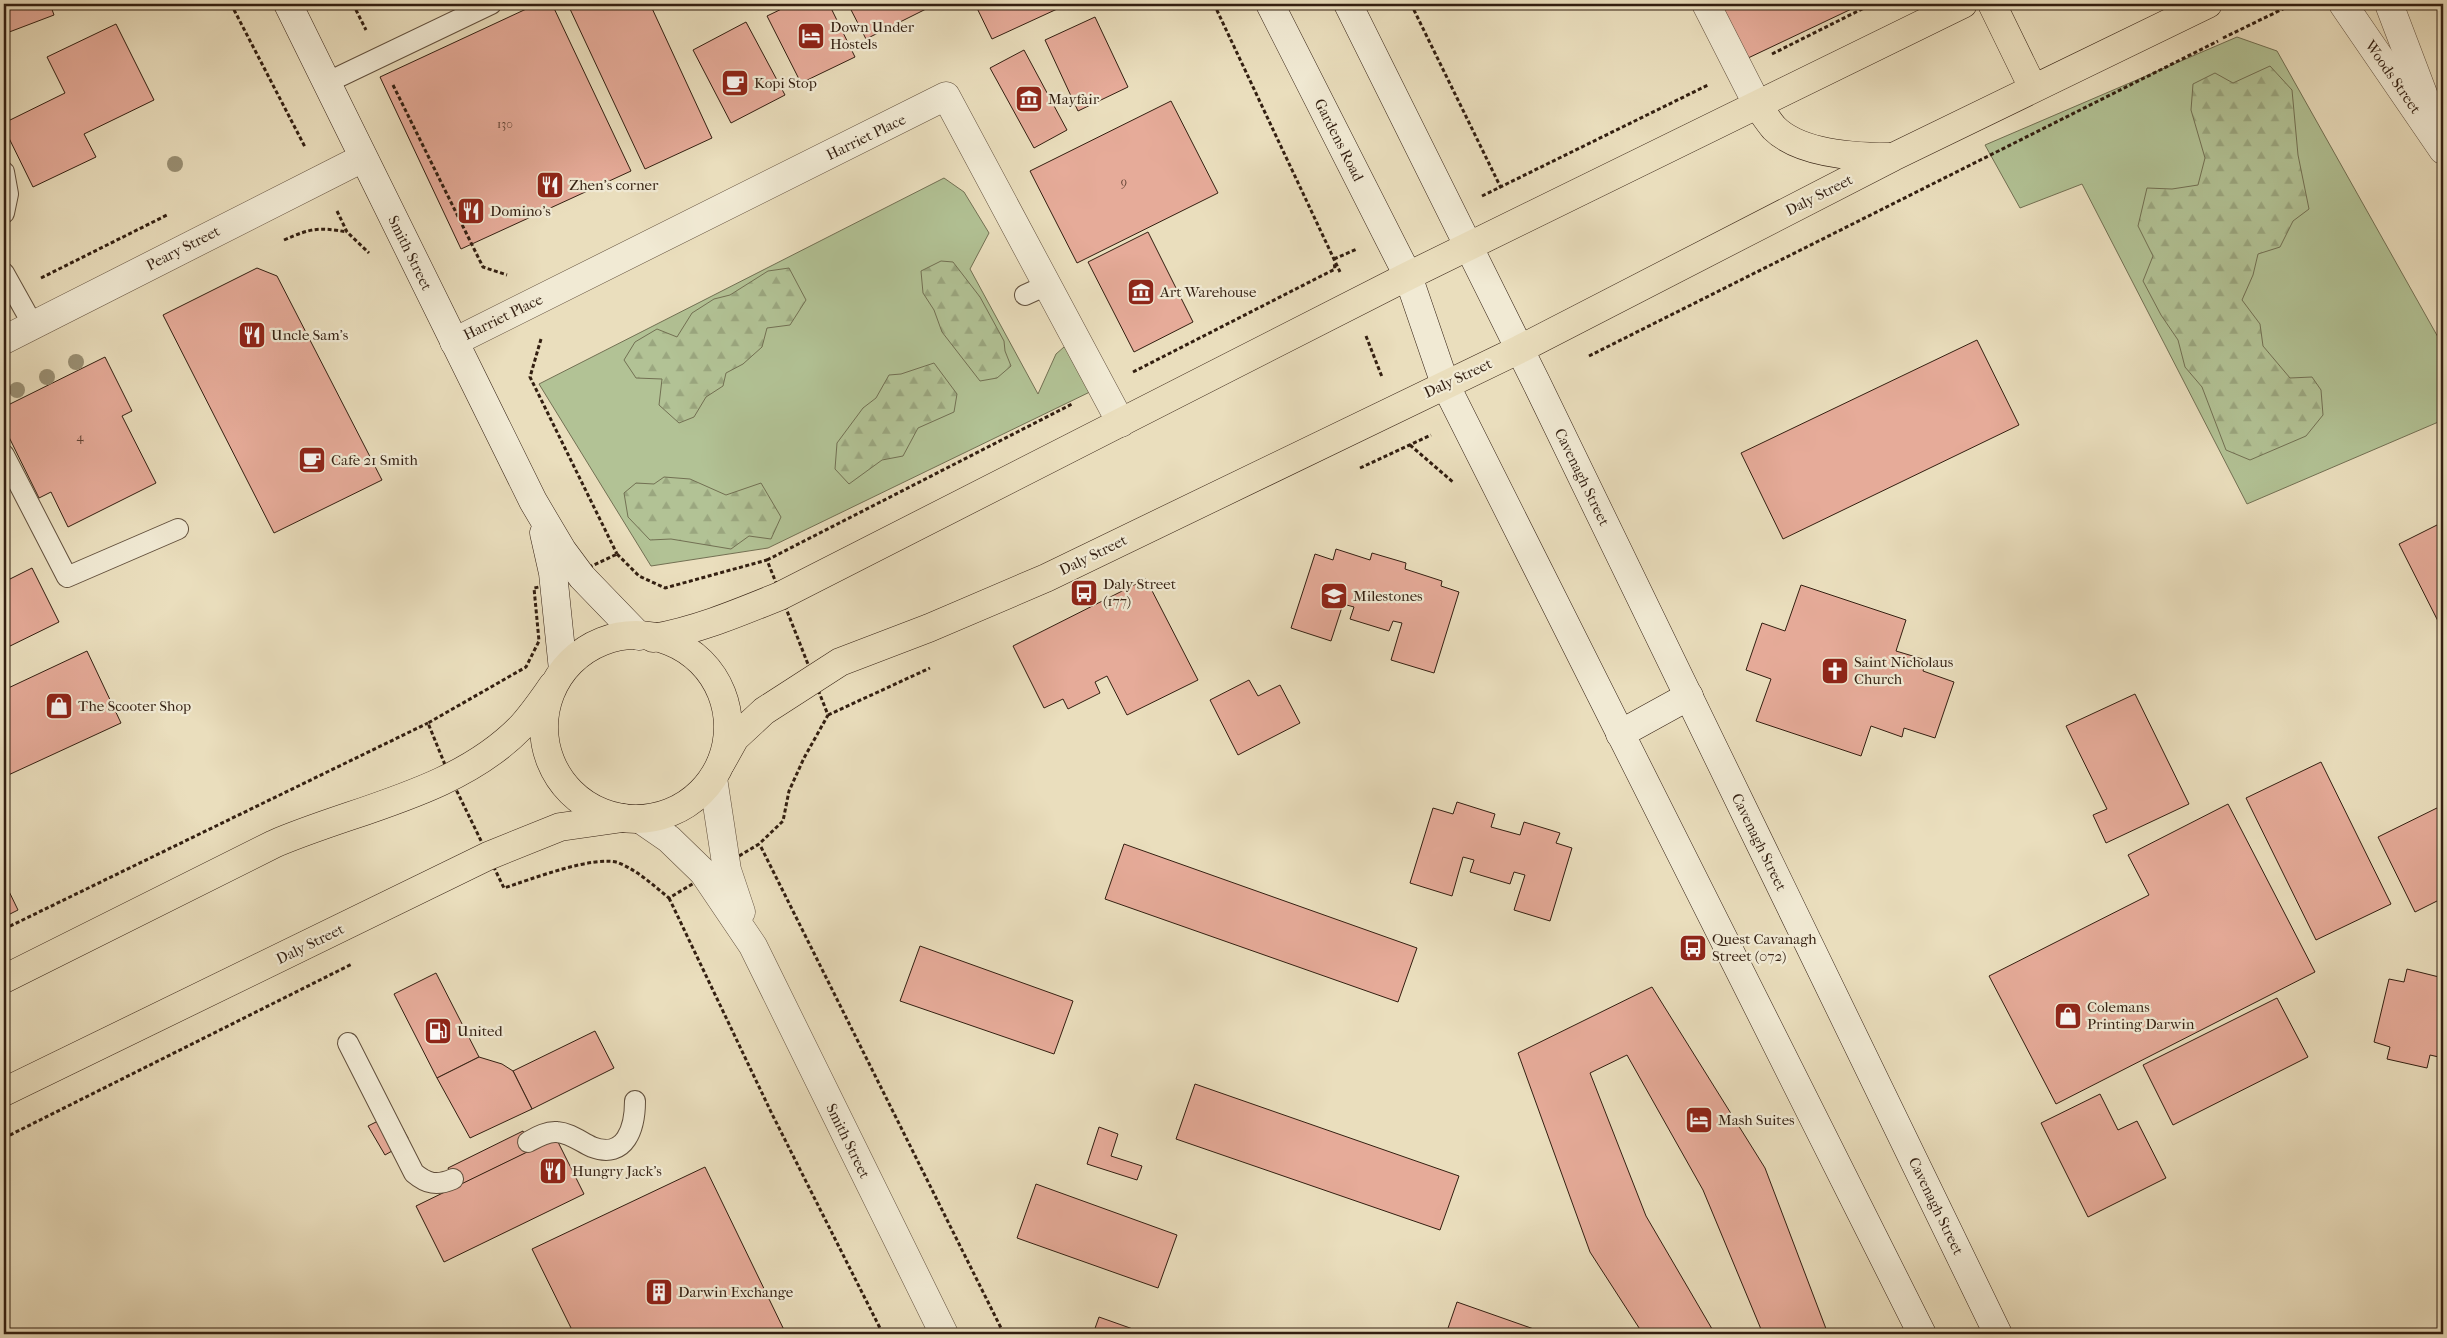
<svg xmlns="http://www.w3.org/2000/svg" width="2447" height="1338" font-family="'IM FELL French Canon',serif">
<style>
.green{fill:#b2c295;stroke:#727053}
.forest{fill:url(#forest-firs);stroke:#727053}
.building{fill:#e6ab99;stroke:#331f11}
.lines{fill:none;stroke-linecap:round;stroke-linejoin:round}
.lane-casing{stroke:#614f3c;stroke-width:22}
.street-casing{stroke:#614f3c;stroke-width:29}
.secondary-casing{stroke:#331f11;stroke-width:29}
.primary-casing{stroke:#331f11;stroke-width:29}
.path{stroke:#331f11;stroke-width:3;stroke-dasharray:4 2.5;stroke-linecap:butt}
.lane{stroke:#f1ead4;stroke-width:20}
.street{stroke:#f1ead4;stroke-width:28}
.secondary{stroke:#f1ead4;stroke-width:28}
.primary{stroke:#eadebd;stroke-width:28}
.tree{fill:#9a9074}
.labels{text-anchor:middle;dominant-baseline:central;stroke-width:4.5;stroke-linejoin:round;paint-order:stroke}
.number-label{font-size:12px;fill:#604233}
.poi-label{font-size:15px;fill:#331f11;stroke:#f1ead4;text-anchor:start}
.street-label{font-size:15px;fill:#331f11;stroke:#f1ead4}
</style>
<defs>
<pattern id="forest-firs" width="22" height="20" patternUnits="userSpaceOnUse" patternTransform="scale(1.25)"><rect width="22" height="20" fill="#b2c295"/><path d="M5 1l3.5 6h-7zM16 11l3.5 6h-7z" fill="#9aa67f"/></pattern>
</defs>
<rect width="100%" height="100%" fill="#eadebd"/>
<filter id="stains"><feTurbulence type="fractalNoise" baseFrequency=".004" numOctaves="4"/><feColorMatrix values="0 0 0 0 .2 0 0 0 0 .09 0 0 0 0 .02 0 0 0 .5 -.17"/></filter>
<radialGradient id="worn" r=".72"><stop offset=".6" stop-color="#630" stop-opacity="0"/><stop offset="1" stop-color="#630" stop-opacity=".3"/></radialGradient>
<!-- green -->
<g class="green">
<path d="M2237 37 2277 51 2443 346V420L2247 504 2082 184 2020 208 1985 145Z"/>
<path d="M944 178 964 192 989 233 970 269 1038 394 1056 354 1064 347 1073 349 1096 389 768 548 651 566 539 384Z"/>
</g>
<!-- forest -->
<g class="forest">
<path d="M2270 66 2292 90 2298 155 2309 209 2293 221 2280 247 2258 254 2253 275 2242 300 2260 324 2263 346 2290 378 2312 377 2321 390 2323 415 2306 436 2250 460 2226 450 2202 387 2185 367 2178 340 2161 315 2143 281 2153 256 2138 226 2147 188 2172 189 2198 185 2205 158 2191 110 2193 84 2215 73 2233 83Z"/>
<path d="M941 261 953 262 980 297 1004 341 1005 351 1011 366 997 378 980 381 942 332 934 310 923 293 921 271Z"/>
<path d="M789 268 806 300 790 325 767 328 762 347 743 364 726 373 723 386 706 397 694 417 679 423 659 405 662 379 636 378 624 360 635 342 657 329 677 337 692 313 714 299 730 295 768 271Z"/>
<path d="M934 363 957 394 954 412 918 428 903 456 882 460 849 484 835 469 837 443 863 408 876 398 889 375 901 374Z"/>
<path d="M664 477 690 479 726 495 761 483 781 517 771 539 749 536 731 549 671 539 650 540 628 517 624 493 636 483 654 484Z"/>
</g>
<!-- building -->
<g class="building">
<path d="M4 4H50L54 15 4 34Z"/>
<path d="M537 4H552L631 171 461 249 380 77Z"/>
<path d="M582 4H650L712 138 645 169 570 9Z"/>
<path d="M792 4H829L855 57 801 83 767 16Z"/>
<path d="M848 4H936L866 39Z"/>
<path d="M975 4H1068L992 39Z"/>
<path d="M1719 4H1862L1746 59Z"/>
<path d="M1095 17 1128 87 1078 111 1045 40Z"/>
<path d="M746 22 785 95 731 123 693 50Z"/>
<path d="M116 24 154 100 84 134 96 157 33 187 4 128V123L65 93 47 57Z"/>
<path d="M1024 50 1067 130 1034 148 990 68Z"/>
<path d="M1171 101 1218 193 1077 263 1030 171Z"/>
<path d="M1148 232 1193 322 1134 352 1088 262Z"/>
<path d="M257 268 277 276 382 480 274 533 163 315Z"/>
<path d="M1977 340 2019 425 1783 539 1741 453Z"/>
<path d="M105 357 132 411 122 416 156 483 68 527 51 492 39 498 4 427V407Z"/>
<path d="M2443 522V631L2399 544Z"/>
<path d="M1336 549 1370 560 1372 553 1406 563 1405 569 1442 581 1441 586 1459 592 1434 673 1391 660 1402 623 1393 621 1389 631 1350 619 1354 607 1343 604 1331 641 1291 628 1315 554 1333 560Z"/>
<path d="M32 568 59 622 4 649V582Z"/>
<path d="M1146 579 1198 680 1127 715 1107 676 1095 682 1100 693 1068 709 1063 699 1044 708 1013 646Z"/>
<path d="M1801 585 1906 620 1896 651 1926 660 1923 671 1954 682 1935 738 1904 728 1902 737 1871 726 1861 756 1756 721 1771 679 1746 670 1762 623 1785 631Z"/>
<path d="M87 651 121 723 4 777V690Z"/>
<path d="M1249 680 1258 696 1280 685 1300 723 1238 755 1210 700Z"/>
<path d="M2135 694 2189 804 2106 843 2093 815 2107 809 2066 726Z"/>
<path d="M2321 762 2391 904 2316 940 2246 798Z"/>
<path d="M1457 802 1495 814 1491 827 1520 835 1524 822 1560 833 1556 843 1572 848 1550 921 1514 910 1525 875 1514 872 1510 884 1470 872 1474 860 1463 857 1452 896 1410 883 1433 808 1453 814Z"/>
<path d="M2228 804 2315 972 2056 1104 1989 976 2149 895 2128 855Z"/>
<path d="M2443 805V898L2415 912 2378 837Z"/>
<path d="M1124 844 1417 948 1398 1002 1105 899Z"/>
<path d="M4 881 18 910 4 917Z"/>
<path d="M920 946 1073 1001 1054 1054 900 1001Z"/>
<path d="M2407 969 2443 978V1058L2430 1055 2427 1068 2387 1059 2390 1047 2374 1042 2389 979 2404 982Z"/>
<path d="M436 973 479 1057 437 1078 394 994Z"/>
<path d="M1652 987 1765 1168 1828 1334H1763L1703 1190 1627 1055 1590 1073 1646 1216 1715 1334H1643L1590 1252 1518 1053Z"/>
<path d="M2277 998 2308 1057 2173 1125 2143 1065Z"/>
<path d="M595 1031 614 1068 532 1109 513 1071Z"/>
<path d="M479 1057 502 1064 513 1071 532 1109 470 1138 437 1078Z"/>
<path d="M1195 1084 1459 1176 1440 1230 1176 1139Z"/>
<path d="M2100 1094 2118 1130 2137 1121 2166 1178 2088 1217 2041 1123Z"/>
<path d="M394 1113 408 1138 406 1143 385 1155 368 1126Z"/>
<path d="M1099 1127 1118 1134 1111 1156 1142 1166 1137 1180 1087 1164Z"/>
<path d="M523 1131 532 1150 456 1187 448 1168Z"/>
<path d="M556 1138 584 1194 444 1262 416 1206Z"/>
<path d="M705 1167 786 1334H574L532 1249Z"/>
<path d="M1036 1184 1177 1235 1158 1288 1017 1238Z"/>
<path d="M1457 1302 1548 1334H1446Z"/>
<path d="M1099 1317 1147 1334H1093Z"/>
</g>
<g class="lines">
<!-- lane casing -->
<g class="lane-casing">
<g id="lane">
<path d="M326 83 491 4"/>
<path d="M4 172 8 194 4 213"/>
<path d="M4 273 33 325"/>
<path d="M1025 295 1047 285"/>
<path d="M4 455 67 577 178 529"/>
<path d="M348 1043 414 1173C427 1184 437 1186 453 1179"/>
<path d="M528 1142C537 1137 547 1131 557 1132 570 1133 581 1142 592 1147 626 1160 635 1127 635 1101"/>
</g>
</g>
<!-- street casing -->
<g class="street-casing">
<g id="street">
<path d="M1706 4 1758 106"/>
<path d="M2343 4 2443 150"/>
<path d="M2389 4 2430 112"/>
<path d="M4 340 363 158"/>
<path d="M454 342 946 96 1121 423"/>
<path d="M713 778 727 870 741 912"/>
<path d="M640 819 669 839 703 872 753 946 944 1334"/>
</g>
</g>
<!-- secondary casing -->
<g class="secondary-casing">
<g id="secondary">
<path d="M288 4 533 501 562 550 582 577 639 636"/>
<path d="M1270 4 1408 276 1445 384 1922 1334"/>
<path d="M1348 4 1536 382 1998 1334"/>
<path d="M544 533 553 573 563 670"/>
<path d="M1620 734 1689 696"/>
</g>
</g>
<!-- primary casing -->
<g class="primary-casing">
<g id="primary">
<path d="M1992 4 2033 88"/>
<path d="M1758 106C1763 113 1768 121 1774 128 1800 154 1855 157 1889 157"/>
<circle cx="636" cy="727" r="92"/>
<path d="M653 638C698 630 738 613 780 596L1408 276 1963 4"/>
<path d="M721 763 735 738 764 711 840 662 929 628 1046 578 1520 349 1893 157 2208 4"/>
<path d="M4 979 274 844C355 809 457 793 521 727 533 714 543 699 553 685"/>
<path d="M4 1092 488 856 560 827 623 818"/>
</g>
</g>
<!-- path -->
<g class="path">
<path d="M231 4 305 147"/>
<path d="M353 4 366 30"/>
<path d="M1214 4 1340 272"/>
<path d="M1411 4 1501 188"/>
<path d="M2223 38 2293 4"/>
<path d="M1772 54 1872 4"/>
<path d="M393 85 483 267 507 275"/>
<path d="M1482 196 1708 85"/>
<path d="M337 211 347 232 369 253"/>
<path d="M284 240C311 228 319 227 347 232"/>
<path d="M1334 259 1357 249"/>
<path d="M41 278 167 215"/>
<path d="M1366 336 1382 377"/>
<path d="M541 339 530 377 617 554"/>
<path d="M1589 356 2218 41"/>
<path d="M1133 372 1335 269 1334 262"/>
<path d="M1410 445 1454 483"/>
<path d="M1360 468 1431 435"/>
<path d="M617 554 639 576 665 588 767 560 828 715 804 758 789 791 783 821 759 844 669 898C653 885 638 871 619 863 596 854 529 880 504 888L450 777 428 723 526 667 539 641 534 588 554 584Z"/>
<path d="M767 560 1072 404"/>
<path d="M828 715 930 668"/>
<path d="M761 847 1004 1334"/>
<path d="M669 898 772 1114 883 1334"/>
<path d="M4 929 428 723"/>
<path d="M4 1138 352 964"/>
</g>
<!-- lane -->
<use href="#lane" class="lane"/>
<!-- street -->
<use href="#street" class="street"/>
<!-- secondary -->
<use href="#secondary" class="secondary"/>
<!-- primary -->
<use href="#primary" class="primary"/>
</g>
<!-- trees -->
<g class="tree">
<circle cx="175" cy="164" r="8"/>
<circle cx="76" cy="362" r="8"/>
<circle cx="47" cy="377" r="8"/>
<circle cx="17" cy="390" r="8"/>
</g>
<!-- icons -->
<defs>
<g id="hotel-square" transform="scale(1.4375)"><rect x="-9" y="-9" width="18" height="18" rx="4" fill="#8f2418" stroke="#f1ead4"/><path d="M-6-4.5h1.5V1H6V5H4.5V3h-9V5H-6ZM-4 0a1.8 1.8 0 1 1 3.6 0ZM.5 0V-2.5h3Q6-2.5 6 0Z" fill="#fff"/></g>
<g id="cafe-square" transform="scale(1.4375)"><rect x="-9" y="-9" width="18" height="18" rx="4" fill="#8f2418" stroke="#f1ead4"/><path d="M-5.5-4.5H6V0H3Q3 3.5 0 3.5H-2.5Q-5.5 3.5-5.5 0ZM3-3.2v2h1.7v-2ZM-6 4.5H4V6H-6Z" fill="#fff"/></g>
<g id="museum-square" transform="scale(1.4375)"><rect x="-9" y="-9" width="18" height="18" rx="4" fill="#8f2418" stroke="#f1ead4"/><path d="M0-6L6-3V-2H-6V-3ZM-5-1h2V3h-2ZM-1-1h2V3h-2ZM3-1h2V3H3ZM-6 4H6V6H-6Z" fill="#fff"/></g>
<g id="restaurant-square" transform="scale(1.4375)"><rect x="-9" y="-9" width="18" height="18" rx="4" fill="#8f2418" stroke="#f1ead4"/><path d="M-5-6h1v4h1v-4h1v4h1v-4h1v5L-1.5 .5V6h-2V.5L-5-1ZM5-6V6H3V1.5H1.5Q1.5-4 5-6Z" fill="#fff"/></g>
<g id="bus-square" transform="scale(1.4375)"><rect x="-9" y="-9" width="18" height="18" rx="4" fill="#8f2418" stroke="#f1ead4"/><path d="M-5-6H5V4H4V6H2V4H-2V6H-4V4H-5ZM-3.5-4V0h7V-4ZM-3.5 1.2v1.5H-2V1.2ZM2 1.2v1.5H3.5V1.2Z" fill="#fff"/></g>
<g id="school-square" transform="scale(1.4375)"><rect x="-9" y="-9" width="18" height="18" rx="4" fill="#8f2418" stroke="#f1ead4"/><path d="M0-5L7-2L0 1L-7-2ZM-4 1L0 2.5L4 1V4Q0 6-4 4Z" fill="#fff"/></g>
<g id="church-square" transform="scale(1.4375)"><rect x="-9" y="-9" width="18" height="18" rx="4" fill="#8f2418" stroke="#f1ead4"/><path d="M-1.2-6h2.4v3.5h3.3v2.4h-3.3V6h-2.4V-.1h-3.3v-2.4h3.3Z" fill="#fff"/></g>
<g id="shop-square" transform="scale(1.4375)"><rect x="-9" y="-9" width="18" height="18" rx="4" fill="#8f2418" stroke="#f1ead4"/><path d="M-5-2.5h2.3a2.7 3.5 0 0 1 5.4 0H5L5.5 6h-11ZM-1.5-2.5h3a1.5 2.3 0 0 0-3 0Z" fill="#fff"/></g>
<g id="fuel-square" transform="scale(1.4375)"><rect x="-9" y="-9" width="18" height="18" rx="4" fill="#8f2418" stroke="#f1ead4"/><path d="M-5.5-6h7V0h2V4h1.3V-2.5L3-4.5l.8-.8L6-3V5H2.5V1h-1V6h-7ZM-4.2-4.7v3.2H.2V-4.7Z" fill="#fff"/></g>
<g id="building-square" transform="scale(1.4375)"><rect x="-9" y="-9" width="18" height="18" rx="4" fill="#8f2418" stroke="#f1ead4"/><path d="M-4-6H4V6H1V3H-1V6H-4ZM-2.5-4.3h1.7v1.8h-1.7ZM.8-4.3h1.7v1.8H.8ZM-2.5-1h1.7V.8h-1.7ZM.8-1h1.7V.8H.8Z" fill="#fff"/></g>
</defs>
<g fill-rule="evenodd">
<use href="#hotel-square" x="811" y="36"/>
<use href="#cafe-square" x="735" y="83"/>
<use href="#museum-square" x="1029" y="99"/>
<use href="#restaurant-square" x="550" y="185"/>
<use href="#restaurant-square" x="471" y="211"/>
<use href="#museum-square" x="1141" y="292"/>
<use href="#restaurant-square" x="252" y="335"/>
<use href="#cafe-square" x="312" y="460"/>
<use href="#bus-square" x="1084" y="593"/>
<use href="#school-square" x="1334" y="596"/>
<use href="#church-square" x="1835" y="671"/>
<use href="#shop-square" x="59" y="706"/>
<use href="#bus-square" x="1693" y="948"/>
<use href="#shop-square" x="2068" y="1016"/>
<use href="#fuel-square" x="438" y="1031"/>
<use href="#hotel-square" x="1699" y="1120"/>
<use href="#restaurant-square" x="553" y="1171"/>
<use href="#building-square" x="659" y="1292"/>
</g>
<g class="labels">
<!-- number labels -->
<g class="number-label">
<text x="505" y="124">130</text>
<text x="1124" y="182">9</text>
<text x="80" y="437">4</text>
</g>
<!-- poi labels -->
<g class="poi-label">
<text x="830" y="27">Down Under<tspan x="830" dy="17">Hostels</tspan></text>
<text x="754" y="83">Kopi Stop</text>
<text x="1048" y="99">Mayfair</text>
<text x="569" y="185">Zhen's corner</text>
<text x="490" y="211">Domino's</text>
<text x="1160" y="292">Art Warehouse</text>
<text x="271" y="335">Uncle Sam's</text>
<text x="331" y="460">Cafe 21 Smith</text>
<text x="1103" y="584">Daly Street<tspan x="1103" dy="17">(177)</tspan></text>
<text x="1353" y="596">Milestones</text>
<text x="1854" y="662">Saint Nicholaus<tspan x="1854" dy="17">Church</tspan></text>
<text x="78" y="706">The Scooter Shop</text>
<text x="1712" y="939">Quest Cavanagh<tspan x="1712" dy="17">Street (072)</tspan></text>
<text x="2087" y="1007">Colemans<tspan x="2087" dy="17">Printing Darwin</tspan></text>
<text x="457" y="1031">United</text>
<text x="1718" y="1120">Mash Suites</text>
<text x="572" y="1171">Hungry Jack's</text>
<text x="678" y="1292">Darwin Exchange</text>
</g>
<!-- street labels -->
<g class="street-label">
<text transform="translate(2393 77) rotate(55)">Woods Street</text>
<text transform="translate(866 137) rotate(-26)">Harriet Place</text>
<text transform="translate(1339 140) rotate(63)">Gardens Road</text>
<text transform="translate(1819 195) rotate(-27)">Daly Street</text>
<text transform="translate(183 248) rotate(-27)">Peary Street</text>
<text transform="translate(410 253) rotate(64)">Smith Street</text>
<text transform="translate(503 317) rotate(-26)">Harriet Place</text>
<text transform="translate(1458 378) rotate(-25)">Daly Street</text>
<text transform="translate(1582 477) rotate(64)">Cavenagh Street</text>
<text transform="translate(1093 555) rotate(-26)">Daly Street</text>
<text transform="translate(1759 842) rotate(64)">Cavenagh Street</text>
<text transform="translate(310 944) rotate(-26)">Daly Street</text>
<text transform="translate(848 1141) rotate(64)">Smith Street</text>
<text transform="translate(1936 1206) rotate(64)">Cavenagh Street</text>
</g>
</g>
<!-- margin -->
<rect width="2447" height="1338" fill="none" stroke="#eadebd" stroke-width="20"/>
<rect x="5" y="5" width="2437" height="1328" fill="none" stroke="#331f11" stroke-width="2.5"/>
<rect x="10" y="10" width="2427" height="1318" fill="none" stroke="#331f11"/>
<rect width="100%" height="100%" filter="url(#stains)"/>
<rect width="100%" height="100%" fill="url(#worn)"/>
</svg>
